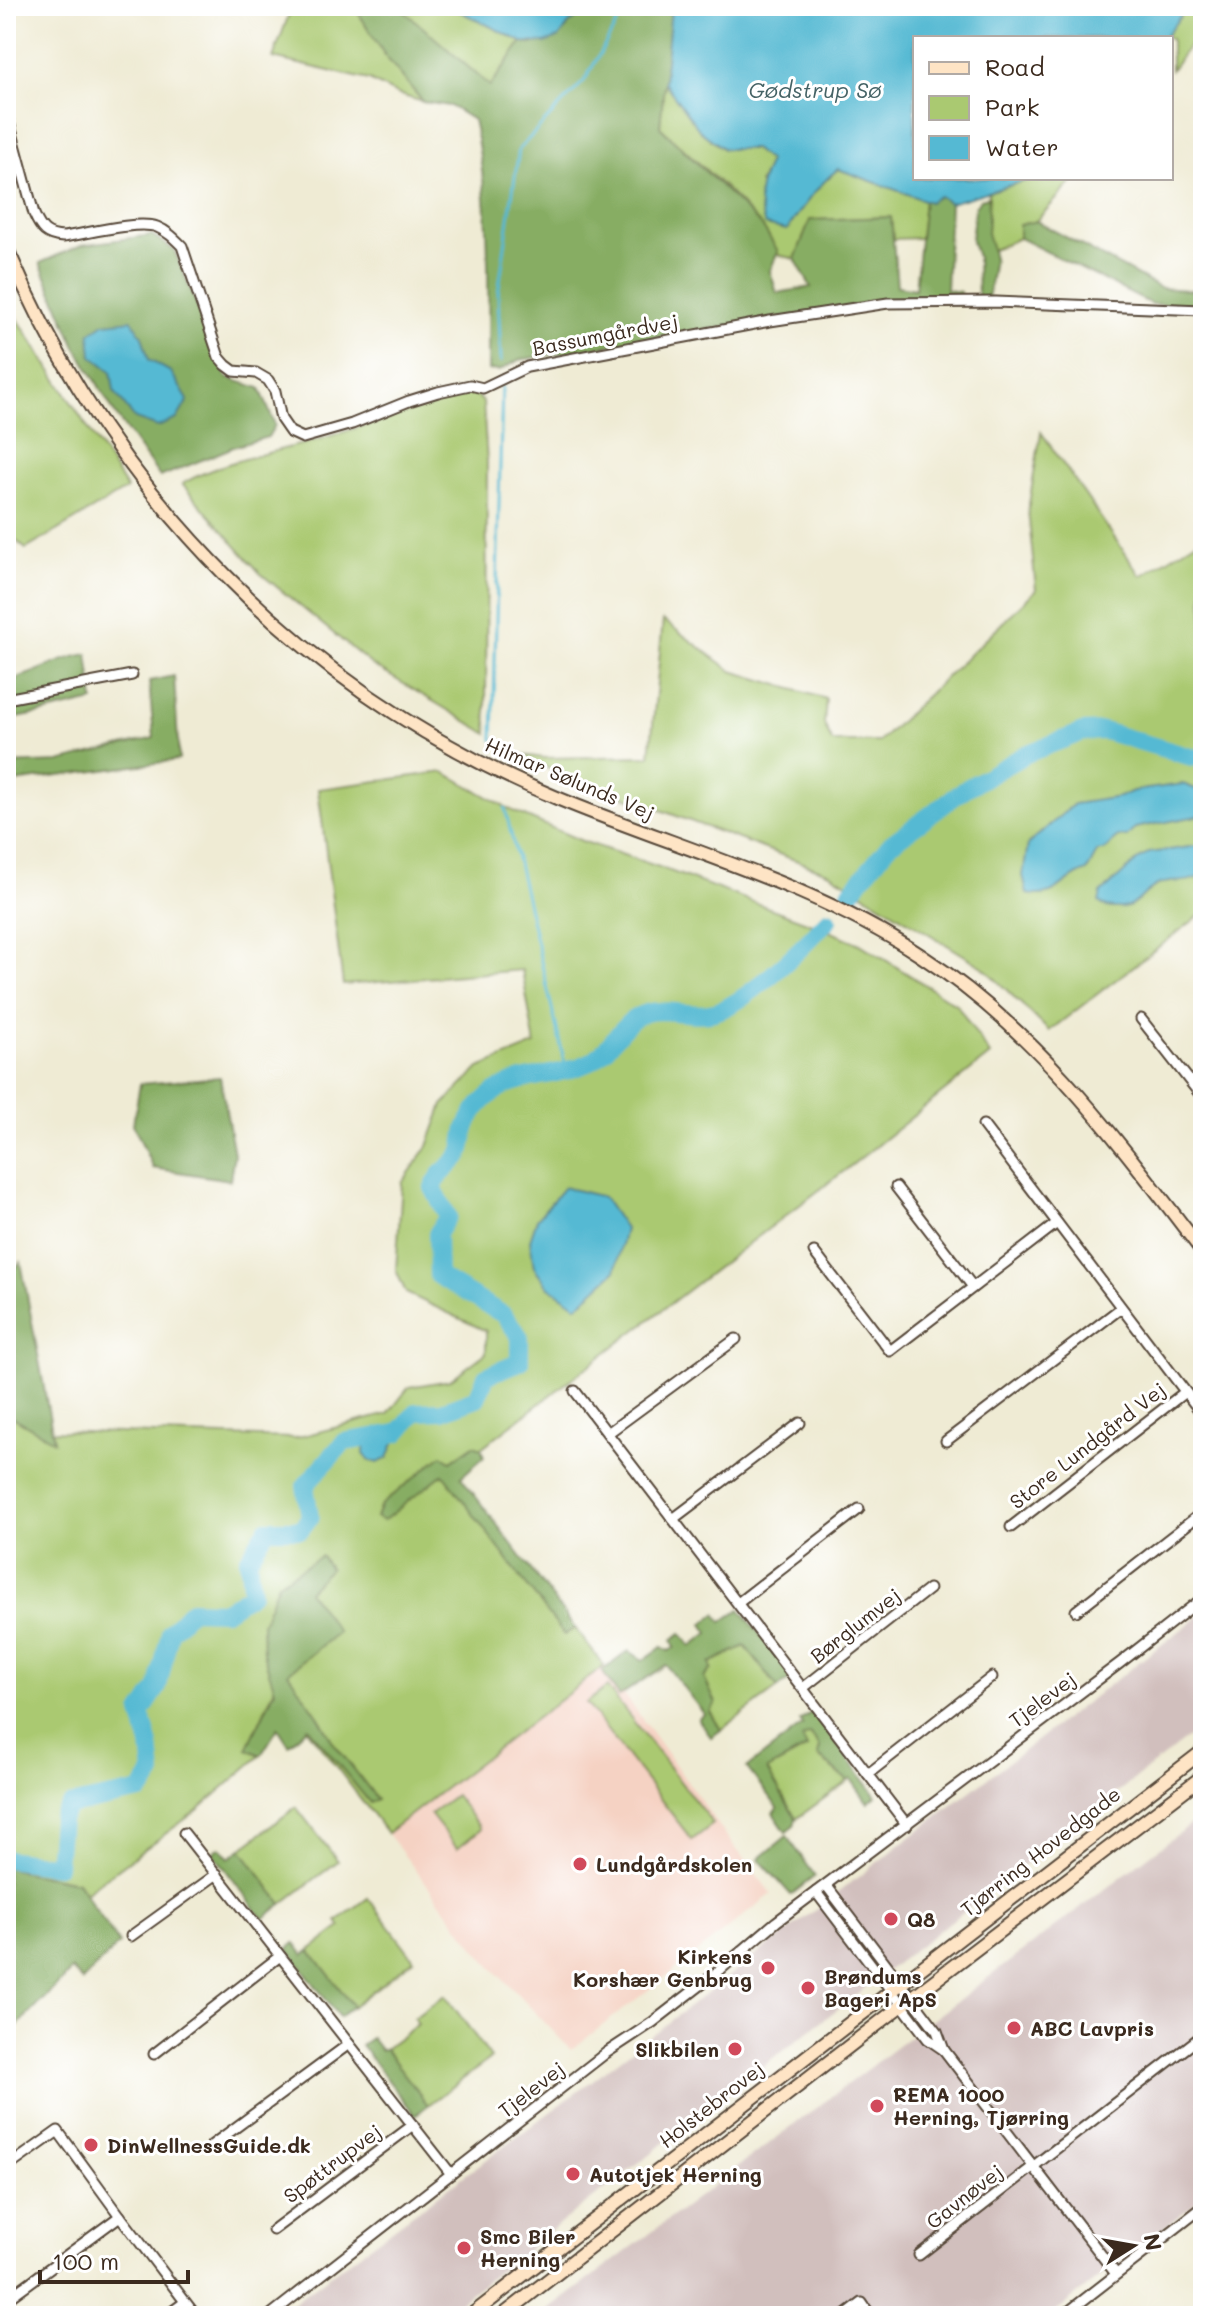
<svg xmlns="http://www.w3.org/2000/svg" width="1209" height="2322" font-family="Mali,sans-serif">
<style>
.built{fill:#f5d2c3}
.industrial{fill:#d1bfbd}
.green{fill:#aac971;stroke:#727a48;stroke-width:2}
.forest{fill:#87ad63;stroke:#616c40;stroke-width:2}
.water{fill:#55b9d3;stroke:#487278;stroke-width:2}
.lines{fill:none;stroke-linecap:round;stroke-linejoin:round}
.stream{stroke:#55b9d3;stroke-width:3}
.river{stroke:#55b9d3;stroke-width:18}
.street-casing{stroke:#564739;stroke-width:13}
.secondary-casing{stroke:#564739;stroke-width:16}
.street{stroke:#fff;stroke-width:9}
.secondary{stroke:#fee4c5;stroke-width:12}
.poi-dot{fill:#d1495b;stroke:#fff;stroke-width:3}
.labels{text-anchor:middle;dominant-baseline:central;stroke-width:6;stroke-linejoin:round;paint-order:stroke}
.street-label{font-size:20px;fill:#3b2a1e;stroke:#fff}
.poi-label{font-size:20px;font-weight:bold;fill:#3b2a1e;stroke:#fff;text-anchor:start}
.water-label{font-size:22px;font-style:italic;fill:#456366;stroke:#fff}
</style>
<rect width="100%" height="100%" fill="#fff"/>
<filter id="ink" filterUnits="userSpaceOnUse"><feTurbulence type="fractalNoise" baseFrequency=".0125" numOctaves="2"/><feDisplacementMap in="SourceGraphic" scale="16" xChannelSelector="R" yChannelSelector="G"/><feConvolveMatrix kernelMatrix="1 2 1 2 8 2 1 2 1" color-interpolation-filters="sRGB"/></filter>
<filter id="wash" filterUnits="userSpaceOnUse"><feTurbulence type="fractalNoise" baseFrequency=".006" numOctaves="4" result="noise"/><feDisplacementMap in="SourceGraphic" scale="32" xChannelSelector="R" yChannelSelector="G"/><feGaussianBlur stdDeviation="1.8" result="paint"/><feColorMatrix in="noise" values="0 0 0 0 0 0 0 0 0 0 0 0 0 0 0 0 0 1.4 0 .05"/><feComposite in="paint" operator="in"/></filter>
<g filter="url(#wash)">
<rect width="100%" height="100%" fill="#efebd4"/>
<!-- built -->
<path class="built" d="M604 1666 730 1841 772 1894 571 2050 485 1960 387 1833Z"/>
<!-- industrial -->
<g class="industrial">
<path d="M1203 1613V1726L441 2316H275L576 2093Z"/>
<path d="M1203 1815V2197L1050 2316H541Z"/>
</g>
<!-- green -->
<g class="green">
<path d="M292 6H354L386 57 423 102 397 94 369 80 273 58Z"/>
<path d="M402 6H449L522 42 490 87 403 11Z"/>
<path d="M1188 6H1203V27L1171 70V38H1164Z"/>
<path d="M664 82 700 131 723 149H753L770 162 759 183 787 230C802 207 817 186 838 169L924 200 920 238 893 239 891 217 811 220 795 259 778 255C771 225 686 152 660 127Z"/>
<path d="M1029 178H1076L1036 221 1019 225V238L992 250 987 234 988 192 1028 180Z"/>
<path d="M12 310 127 489 26 549 6 532V315Z"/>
<path d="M474 392 483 402 487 462 486 714 488 734 372 665 260 573 182 484C222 461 266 454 310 442 365 426 419 408 474 392Z"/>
<path d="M1041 432 1141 576 1203 537V913L1049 1031 983 967 830 873 507 753 544 758 650 756 663 620 732 671 826 699 824 724 832 742H879L1036 590 1028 510Z"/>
<path d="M444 772 515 812 582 841 659 867 815 925 860 944 957 1005 990 1055 852 1165 481 1448 474 1445 451 1461 445 1459 604 1666 387 1833 275 1687 248 1749 261 1755 199 1809 85 1893 77 1882 24 1872 6 1867V1413L54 1441 52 1431 295 1438 388 1414 409 1387 450 1380 486 1353V1331L406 1293 396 1270 402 1183 428 1146 443 1105 479 1068 535 1045 522 970 343 985 318 789Z"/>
<path d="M745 1646 778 1688 721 1730 710 1712 703 1678 712 1669 710 1663Z"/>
<path d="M607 1687 713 1824 692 1840 586 1703Z"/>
<path d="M810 1734 820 1747 818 1756 848 1781 796 1819 767 1770 807 1748 802 1738Z"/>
<path d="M455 1795 481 1829 457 1848 430 1814Z"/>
<path d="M296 1807 338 1861 282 1904 241 1849Z"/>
<path d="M368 1898 414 1959 353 2006 310 1950 341 1927 337 1921Z"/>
<path d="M445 1995 491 2058 428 2105 385 2049 418 2024 414 2018Z"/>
</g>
<!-- forest -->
<g class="forest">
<path d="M354 6H402L404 11 490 86 522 42 532 44 566 29 569 24 592 6H666L671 9 660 127 762 226 778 251 770 271 777 293 811 287 795 259 810 220 891 217 897 286 915 289 924 200 929 202 939 196 950 203 946 290 960 292 961 301 898 299 519 360 499 371 488 370C488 287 492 202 473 120L450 106 423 102 386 57Z"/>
<path d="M989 197 987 233 994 258 988 299H978L977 257 971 240 975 207 980 199Z"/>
<path d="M1036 221 1160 288 1203 291V306L1151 304 1019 238V225Z"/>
<path d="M152 235 174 250 227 378 260 388 275 425 268 437 236 446 160 477 115 414 75 345 40 263 81 245Z"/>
<path d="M88 654 94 701 38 714 6 720V681C35 675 58 658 88 654Z"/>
<path d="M174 676 179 760 6 783V764L59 762 154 738 149 681Z"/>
<path d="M220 1077 234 1154 230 1180 153 1168 133 1124 140 1084Z"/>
<path d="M21 1262 52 1431 54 1441 6 1413V1276Z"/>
<path d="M474 1445 481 1448 484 1457 461 1477 575 1628 564 1635 443 1474 383 1521 376 1517 381 1505 442 1455 451 1461Z"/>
<path d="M321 1556 330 1569 308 1591 338 1632 288 1673 317 1714 333 1742 377 1799 370 1803 308 1727 289 1745 278 1728 261 1755 247 1749 275 1690 263 1653 262 1624 278 1583Z"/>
<path d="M740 1609 793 1677 778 1688 745 1646 710 1663 712 1669 704 1678 716 1703 710 1712 721 1730 711 1737 698 1719 704 1714 666 1665 619 1696 602 1671 629 1651 643 1660 662 1647 669 1651 675 1647 672 1640 681 1633 691 1646 709 1633 703 1624 716 1614 722 1622Z"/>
<path d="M813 1711 876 1796 868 1803 851 1779 848 1781 818 1755 820 1747 810 1734 802 1738 807 1748 767 1770 796 1819 794 1826 786 1832 773 1813 778 1808 747 1768 803 1725 800 1721Z"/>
<path d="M787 1836 815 1876 791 1895 759 1859Z"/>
<path d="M220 1847 229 1858 241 1849 282 1904 263 1919 213 1853Z"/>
<path d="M6 1867 24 1872 77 1882 119 1944 82 1981 72 1970 6 2037Z"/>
<path d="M295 1943 304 1955 310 1950 353 2006 339 2017 288 1949Z"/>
<path d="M371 2038 381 2051 385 2049 428 2105 415 2115 361 2045Z"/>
</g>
<!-- water -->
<g class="water">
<path d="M449 6H592L569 24 559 38 545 43 522 42Z"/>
<path d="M666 6H1188L1164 38H915V178H1029L1028 180 950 203 939 196 929 202 838 169C817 186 802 208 787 230L765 225C755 197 758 188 769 161L753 149H724L700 131 664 82 671 9Z"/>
<path d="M132 320 142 336 149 360 171 372 188 400 177 419 158 427 135 419 114 391 111 371 92 356 90 333 104 323Z"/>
<path d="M1183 784 1203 792V815L1135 828 1127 837C1110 833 1114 851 1097 852L1087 871C1060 880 1059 900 1027 894L1023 875 1028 844 1074 804 1119 797 1133 791Z"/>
<path d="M1203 845V874C1189 885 1175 879 1160 884 1142 890 1138 910 1117 908 1109 908 1105 908 1099 902L1101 893 1138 860 1149 853Z"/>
<path d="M564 1187 603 1197 625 1229 615 1271 577 1306 549 1287 534 1267 530 1240 537 1219Z"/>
<path d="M398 1433 388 1458 378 1463 369 1460 364 1454 365 1438Z"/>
</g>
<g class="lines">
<!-- stream -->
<g class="stream">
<path d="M501 362 498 294 519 149 585 80 615 27 624 6"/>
<path d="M493 740 502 386"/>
<path d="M505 808 567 1072"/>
</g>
<!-- river -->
<g class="river">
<path d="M850 893 889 845 965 789 1026 754 1083 732 1104 731 1191 757 1203 758"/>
<path d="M6 1859 57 1866 61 1819 69 1806 141 1791 153 1774 150 1745 141 1713 158 1687 170 1632 191 1610 225 1611 252 1593 248 1560 267 1529H301L310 1517 305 1486 344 1442 398 1433 416 1412 442 1411 477 1398 486 1376 520 1362V1337L504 1315 438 1276 437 1234 448 1216 433 1188C440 1171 449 1169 459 1156 465 1148 463 1135 467 1126 469 1120 475 1111 479 1106 511 1069 550 1082 590 1062 609 1052 619 1026 638 1016 660 1005 686 1017 710 1013 743 1008 805 945 828 920"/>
</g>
</g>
</g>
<g filter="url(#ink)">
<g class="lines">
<!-- street casing -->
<g class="street-casing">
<g id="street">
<path d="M6 111 34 214C41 230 46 236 63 237 85 234 138 220 157 227 167 231 174 238 182 246L219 357 226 365 234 371 256 373 268 380 275 391 281 419 290 432 303 438 352 424 409 401 438 392 470 385 483 388 527 367 770 321 888 303 996 302 1203 310"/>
<path d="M6 699 132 675"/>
<path d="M1141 1019 1203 1098"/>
<path d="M983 1125 1203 1415"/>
<path d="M896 1187 973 1287"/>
<path d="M814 1252 890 1351 1057 1223"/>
<path d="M575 1391 907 1825"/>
<path d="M608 1433 736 1339"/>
<path d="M946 1441 1121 1308"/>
<path d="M673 1519 800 1423"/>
<path d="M1011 1527 1185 1392"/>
<path d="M738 1603 859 1509"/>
<path d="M1076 1611 1203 1512"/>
<path d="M803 1688 929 1589"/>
<path d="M868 1774 992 1677"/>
<path d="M184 1833 451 2174"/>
<path d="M826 1885 937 2031 944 2050 1116 2274"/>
<path d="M816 1892 928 2039 944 2050"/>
<path d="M131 1936 217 1874"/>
<path d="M154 2054 280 1956"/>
<path d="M212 2145 349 2044"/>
<path d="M6 2168 58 2131 120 2216 196 2316"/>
<path d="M273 2230 413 2125"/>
<path d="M919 2255 1203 2035"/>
<path d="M6 2300 120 2216"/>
<path d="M166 2316 185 2302"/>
<path d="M269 2316 606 2053 653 2022 715 1974 776 1922 1120 1663 1203 1598"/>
<path d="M845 2316 862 2303 871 2316"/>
<path d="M1063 2316 1203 2207"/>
</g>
</g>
<!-- secondary casing -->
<g class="secondary-casing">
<g id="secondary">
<path d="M6 246C111 495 307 695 557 798 679 849 809 882 920 955 1040 1033 1117 1140 1203 1252"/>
<path d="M470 2316 1203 1751"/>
<path d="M502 2316 888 2016 1203 1776"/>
</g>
</g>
<!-- street -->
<use href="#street" class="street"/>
<!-- secondary -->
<use href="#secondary" class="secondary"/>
</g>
</g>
<!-- markers -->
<g class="poi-dot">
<circle cx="580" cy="1864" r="8"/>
<circle cx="891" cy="1919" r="8"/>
<circle cx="768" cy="1968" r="8"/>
<circle cx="808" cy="1988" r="8"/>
<circle cx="1014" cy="2028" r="8"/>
<circle cx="735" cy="2049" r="8"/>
<circle cx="877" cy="2106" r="8"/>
<circle cx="91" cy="2145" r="8"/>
<circle cx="573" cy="2174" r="8"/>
<circle cx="464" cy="2248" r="8"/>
</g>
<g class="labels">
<!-- street labels -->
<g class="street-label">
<text transform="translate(605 334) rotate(-11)">Bassumgårdvej</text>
<text transform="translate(570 778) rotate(23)">Hilmar Sølunds Vej</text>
<text transform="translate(1087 1445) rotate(-38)">Store Lundgård Vej</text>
<text transform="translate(855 1625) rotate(-38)">Børglumvej</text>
<text transform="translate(1042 1699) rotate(-37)">Tjelevej</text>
<text transform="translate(1040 1851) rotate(-38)">Tjørring Hovedgade</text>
<text transform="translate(531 2089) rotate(-38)">Tjelevej</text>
<text transform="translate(711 2104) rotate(-38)">Holstebrovej</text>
<text transform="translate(332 2163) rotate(-37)">Spøttrupvej</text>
<text transform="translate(964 2196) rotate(-38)">Gavnøvej</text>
</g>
<!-- poi labels -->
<g class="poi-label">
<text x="596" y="1864">Lundgårdskolen</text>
<text x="907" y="1919">Q8</text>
<text x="752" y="1956" text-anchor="end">Kirkens<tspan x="752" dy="23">Korshær Genbrug</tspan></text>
<text x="824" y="1976">Brøndums<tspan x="824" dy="23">Bageri ApS</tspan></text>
<text x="1030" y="2028">ABC Lavpris</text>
<text x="719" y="2049" text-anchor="end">Slikbilen</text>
<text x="893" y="2094">REMA 1000<tspan x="893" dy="23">Herning, Tjørring</tspan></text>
<text x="107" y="2145">DinWellnessGuide.dk</text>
<text x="589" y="2174">Autotjek Herning</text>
<text x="480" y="2236">Smc Biler<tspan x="480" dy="23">Herning</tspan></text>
</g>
<!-- water labels -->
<g class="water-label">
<text x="815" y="89">Gødstrup Sø</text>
</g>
</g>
<!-- margin -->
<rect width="1209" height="2322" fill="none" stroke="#fff" stroke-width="32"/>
<!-- legend -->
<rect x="913" y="36" width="260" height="144" fill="#ffffff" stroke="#b1aaa5" stroke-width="2"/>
<rect x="929" y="62" width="40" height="12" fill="#fee4c5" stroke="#b1aaa5" stroke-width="2"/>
<text x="985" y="76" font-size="24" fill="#3b2a1e">Road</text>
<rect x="929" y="96" width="40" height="24" fill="#aac971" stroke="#b1aaa5" stroke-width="2"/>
<text x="985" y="116" font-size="24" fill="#3b2a1e">Park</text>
<rect x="929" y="136" width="40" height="24" fill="#55b9d3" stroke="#b1aaa5" stroke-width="2"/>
<text x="985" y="156" font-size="24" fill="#3b2a1e">Water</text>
<!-- north arrow -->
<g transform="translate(1133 2246) rotate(79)" stroke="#ffffff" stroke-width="6" paint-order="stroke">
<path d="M0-6L14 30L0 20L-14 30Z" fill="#3b2a1e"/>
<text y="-12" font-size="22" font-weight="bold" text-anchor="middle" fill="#3b2a1e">N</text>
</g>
<!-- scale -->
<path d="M40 2270v12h148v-12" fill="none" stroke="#3b2a1e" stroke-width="4"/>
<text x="52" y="2270" font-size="24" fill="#3b2a1e" stroke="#ffffff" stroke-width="6" paint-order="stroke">100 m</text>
</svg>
